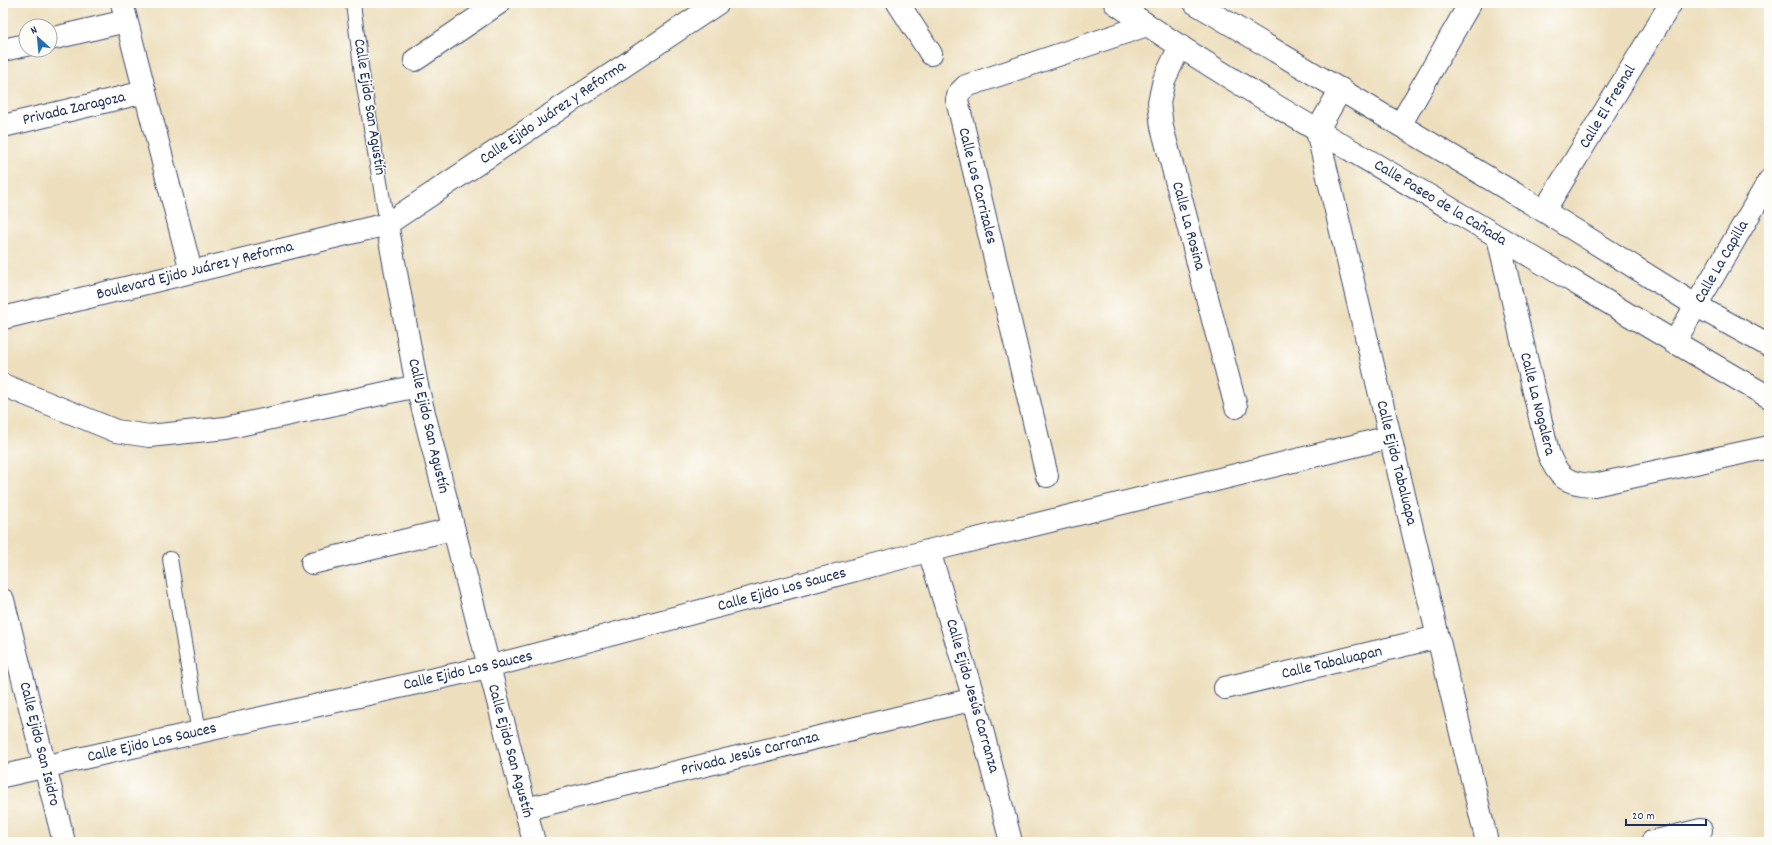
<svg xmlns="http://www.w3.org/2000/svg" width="1772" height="845" font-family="Dekko,sans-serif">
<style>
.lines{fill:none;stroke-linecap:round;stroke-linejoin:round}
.lane-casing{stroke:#3a496c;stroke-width:16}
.street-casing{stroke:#3a496c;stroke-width:24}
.lane{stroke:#fff;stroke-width:14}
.street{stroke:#fff;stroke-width:22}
.labels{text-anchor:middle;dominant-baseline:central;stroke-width:3;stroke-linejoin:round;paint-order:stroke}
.street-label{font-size:16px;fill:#1b2f5e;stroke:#fdfcf7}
</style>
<rect width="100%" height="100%" fill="#fdfcf7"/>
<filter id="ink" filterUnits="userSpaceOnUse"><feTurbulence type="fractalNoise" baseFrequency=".025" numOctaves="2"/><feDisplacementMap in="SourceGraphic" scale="8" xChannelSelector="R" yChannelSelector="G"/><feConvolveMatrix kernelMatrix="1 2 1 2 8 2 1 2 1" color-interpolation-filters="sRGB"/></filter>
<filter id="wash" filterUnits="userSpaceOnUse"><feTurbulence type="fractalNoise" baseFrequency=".012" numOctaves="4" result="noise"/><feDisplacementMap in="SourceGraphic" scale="16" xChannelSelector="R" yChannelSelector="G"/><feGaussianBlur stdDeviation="0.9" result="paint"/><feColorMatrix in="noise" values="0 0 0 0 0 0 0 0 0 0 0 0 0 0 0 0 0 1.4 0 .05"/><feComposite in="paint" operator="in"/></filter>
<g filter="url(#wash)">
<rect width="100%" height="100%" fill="#eddfbd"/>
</g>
<g filter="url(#ink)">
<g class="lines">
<!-- lane casing -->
<g class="lane-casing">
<g id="lane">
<path d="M353 3 362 74 387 224"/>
<path d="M170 559 199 733"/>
</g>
</g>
<!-- street casing -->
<g class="street-casing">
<g id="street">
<path d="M122 3 191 271"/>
<path d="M898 3 931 54"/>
<path d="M1115 3C1225 79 1343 145 1458 213 1562 274 1664 337 1769 397"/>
<path d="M1195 3 1544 211 1697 306 1769 346"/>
<path d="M50 39 126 21"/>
<path d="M1180 46 1164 80 1159 102 1162 127 1236 407"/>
<path d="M3 50 26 45"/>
<path d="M415 60 499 3"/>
<path d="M1341 89 1317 131 1487 842"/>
<path d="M1400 125 1470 3"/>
<path d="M3 126 145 92"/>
<path d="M1544 211 1671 3"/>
<path d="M387 224 417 386 534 842"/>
<path d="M1498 237 1548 452C1557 477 1566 484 1594 485L1769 447"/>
<path d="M3 318 387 224 718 3"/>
<path d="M1674 343 1769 181"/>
<path d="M3 385 116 431 149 436 226 428 417 386"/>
<path d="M1047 476 957 100 959 93 966 86 1147 25"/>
<path d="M929 551 974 699 1011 842"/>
<path d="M312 563 452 529"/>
<path d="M3 600 64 842"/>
<path d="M1225 688 1438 637"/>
<path d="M3 776 488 667 916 554 1390 437"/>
<path d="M526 809 974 699"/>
<path d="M1652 842 1701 830"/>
</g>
</g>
<!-- lane -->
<use href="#lane" class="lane"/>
<!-- street -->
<use href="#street" class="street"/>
</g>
</g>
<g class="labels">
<!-- street labels -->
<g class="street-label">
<text transform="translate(369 107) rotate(81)">Calle Ejido San Agustín</text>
<text transform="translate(1608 107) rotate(-59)">Calle El Fresnal</text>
<text transform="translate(74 109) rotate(-13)">Privada Zaragoza</text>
<text transform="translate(553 113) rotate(-34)">Calle Ejido Juárez y Reforma</text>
<text transform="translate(977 186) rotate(76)">Calle Los Carrizales</text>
<text transform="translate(1440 203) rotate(31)">Calle Paseo de la Cañada</text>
<text transform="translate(1188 226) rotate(75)">Calle La Rosina</text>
<text transform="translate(1722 262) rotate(-60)">Calle La Capilla</text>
<text transform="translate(195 271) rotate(-14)">Boulevard Ejido Juárez y Reforma</text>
<text transform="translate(1537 404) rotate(76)">Calle La Nogalera</text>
<text transform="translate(428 426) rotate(77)">Calle Ejido San Agustín</text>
<text transform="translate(1396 463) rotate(76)">Calle Ejido Tabaluapa</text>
<text transform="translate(782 590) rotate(-15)">Calle Ejido Los Sauces</text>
<text transform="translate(1332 663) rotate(-13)">Calle Tabaluapan</text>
<text transform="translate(468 671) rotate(-13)">Calle Ejido Los Sauces</text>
<text transform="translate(972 696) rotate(74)">Calle Ejido Jesús Carranza</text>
<text transform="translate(152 743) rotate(-13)">Calle Ejido Los Sauces</text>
<text transform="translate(39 744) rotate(76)">Calle Ejido San Isidro</text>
<text transform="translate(510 751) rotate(75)">Calle Ejido San Agustín</text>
<text transform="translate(750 754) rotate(-14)">Privada Jesús Carranza</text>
</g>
</g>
<!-- margin -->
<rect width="1772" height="845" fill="none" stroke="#fdfcf7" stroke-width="16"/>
<!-- north arrow -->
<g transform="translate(38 38) rotate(333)"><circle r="19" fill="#fdfcf7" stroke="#a3aaba"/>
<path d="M0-3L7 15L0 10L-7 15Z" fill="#1f6fb2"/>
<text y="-6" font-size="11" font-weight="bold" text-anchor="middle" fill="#1b2f5e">N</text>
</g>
<!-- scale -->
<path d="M1626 819v6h80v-6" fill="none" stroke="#1b2f5e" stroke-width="2"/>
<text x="1632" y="819" font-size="12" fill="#1b2f5e" stroke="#fdfcf7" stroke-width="3" paint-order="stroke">20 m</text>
</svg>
